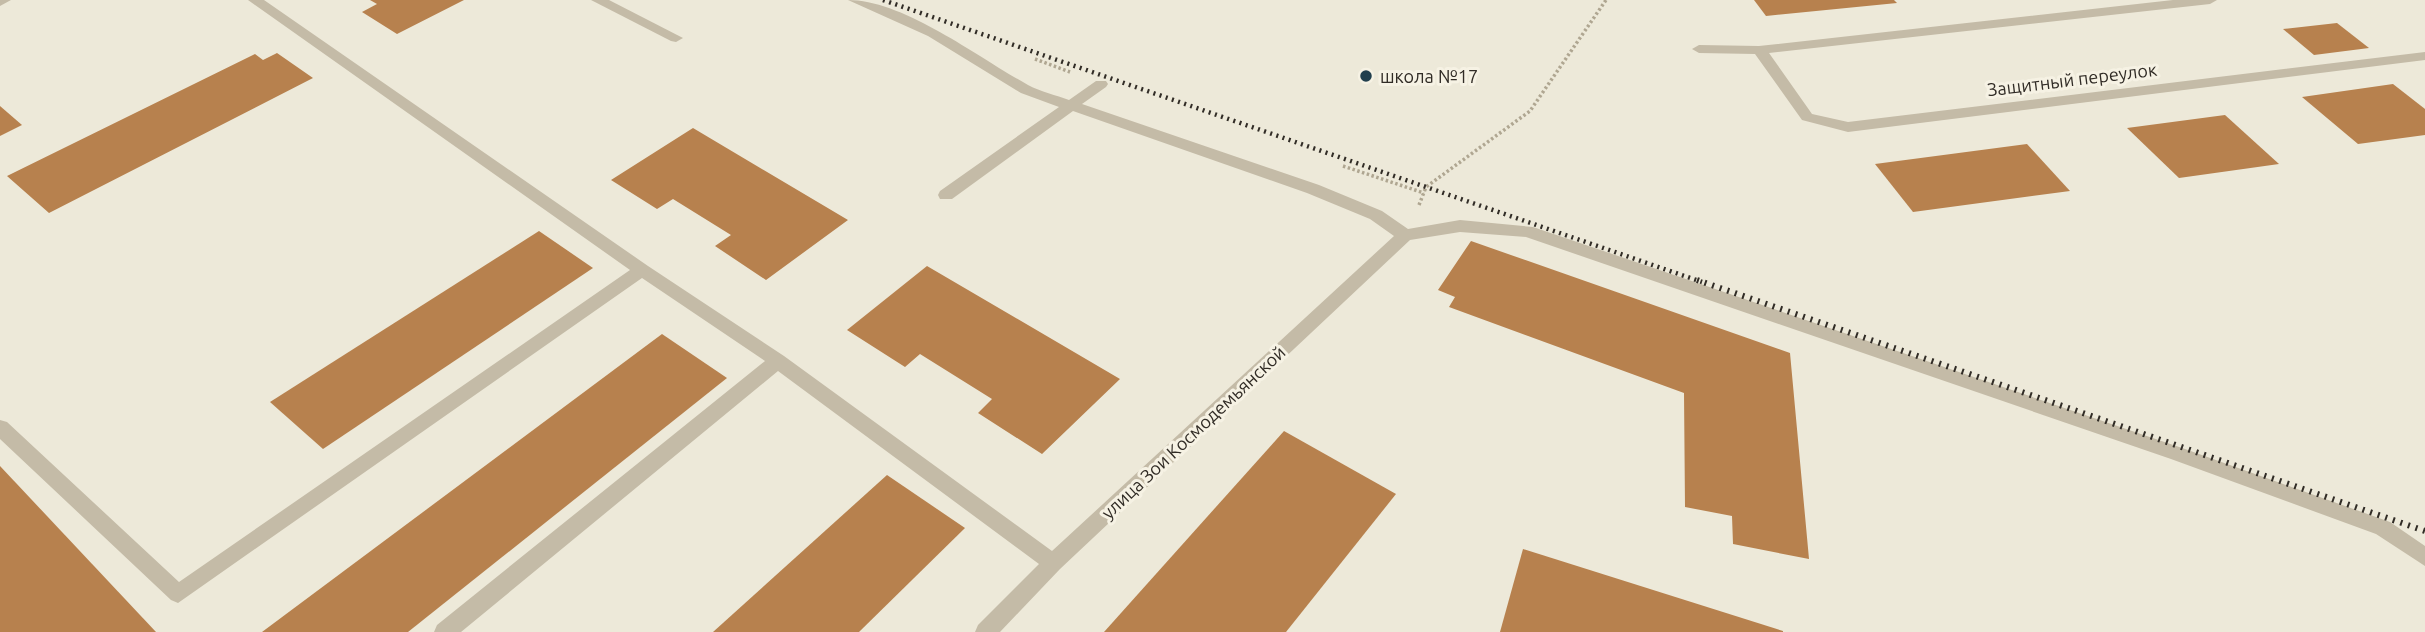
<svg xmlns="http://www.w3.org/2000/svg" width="2425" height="632" font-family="Ubuntu,sans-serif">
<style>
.building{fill:#b7814e}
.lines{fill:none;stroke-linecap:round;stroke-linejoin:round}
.path{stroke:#afa691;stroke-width:3.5;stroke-dasharray:2.5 2.5;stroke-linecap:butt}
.minor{fill:#c4bba7;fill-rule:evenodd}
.rail-far1{stroke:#312c26;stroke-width:4.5;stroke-dasharray:2 4.5;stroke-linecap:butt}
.rail{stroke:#312c26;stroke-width:6;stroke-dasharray:2 6;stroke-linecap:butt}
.poi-dot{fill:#213f4d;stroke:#f6f2e4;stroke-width:2.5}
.labels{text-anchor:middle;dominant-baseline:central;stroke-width:6;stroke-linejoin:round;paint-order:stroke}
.poi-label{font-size:18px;fill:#312c26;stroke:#f6f2e4;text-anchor:start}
.street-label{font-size:18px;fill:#312c26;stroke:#f6f2e4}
</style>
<rect width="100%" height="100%" fill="#ede9d9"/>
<!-- building -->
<g class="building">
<path d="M370 0H464L397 34 362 12 377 4Z"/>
<path d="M1754 0H1894L1897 3 1766 16Z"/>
<path d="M2337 23 2369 48 2314 55 2283 29Z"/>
<path d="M277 53 313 78 49 213 7 176 255 54 263 60Z"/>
<path d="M2393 84 2425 109V135L2358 144 2302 97Z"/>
<path d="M0 106 22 125 0 136Z"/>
<path d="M2225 115 2279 164 2179 178 2127 128Z"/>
<path d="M693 128 848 220 766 280 715 246 731 235 673 199 657 209 611 180Z"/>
<path d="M2027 144 2070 191 1913 212 1875 164Z"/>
<path d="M539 231 593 268 323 449 270 402Z"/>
<path d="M1471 241 1790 353 1809 559 1733 544 1732 516 1685 507 1684 393 1449 307 1455 297 1438 290Z"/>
<path d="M927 266 1120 379 1042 454 978 413 992 399 920 354 905 367 847 330Z"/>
<path d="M662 334 727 378 408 632H262Z"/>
<path d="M1284 431 1396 494 1286 632H1104Z"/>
<path d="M0 466 156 632H0Z"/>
<path d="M887 475 965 528 859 632H713Z"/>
<path d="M1523 549 1783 631V632H1500Z"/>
</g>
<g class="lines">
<!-- path -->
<g class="path">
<path d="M1035 59 1070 72"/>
<path d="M1343 166 1424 193"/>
<path d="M1419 205 1426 187 1530 111 1606 0"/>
</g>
<!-- minor -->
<g class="minor">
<path d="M0 0H11L0 6Z"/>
<path d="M248 0H264L648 266 784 356 1052 551 1394 236 1370 219 1307 193 1073 111 952 199H940L938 195 940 191 1059 107 1021 93 928 36 848 0C904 0 979 58 1028 85 1041 92 1056 95 1069 100L1096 81H1106L1108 84 1106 87 1082 104 1319 185 1382 211 1408 229 1460 220 1533 227 2185 449 2390 522 2425 546V566L2376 534 2171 459 1526 237 1460 232 1410 240 1060 569 1000 632H975L978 625 1039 564 778 371 461 632H434L437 625 765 361 642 278 178 603 171 600 0 439V420L7 422 179 582 630 270Z"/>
<path d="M591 0H609L683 38 676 42 671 41Z"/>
<path d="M2173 0H2217L2210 4 1769 53 1812 114 1848 122 2425 52V60L1848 132 1802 120 1755 54 1699 53 1692 49 1699 45 1759 46Z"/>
</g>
<!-- rail-far1 -->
<path class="rail-far1" d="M883 0 1702 282"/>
<!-- rail -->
<path class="rail" d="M1697 280 2425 531"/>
</g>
<!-- markers -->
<circle class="poi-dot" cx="1366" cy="76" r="7"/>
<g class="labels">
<!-- poi labels -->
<g class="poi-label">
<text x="1380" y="76">школа №17</text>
</g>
<!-- street labels -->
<g class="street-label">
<text transform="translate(2072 79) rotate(-7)">Защитный переулок</text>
<text transform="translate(1193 432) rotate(-43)">улица Зои Космодемьянской</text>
</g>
</g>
</svg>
